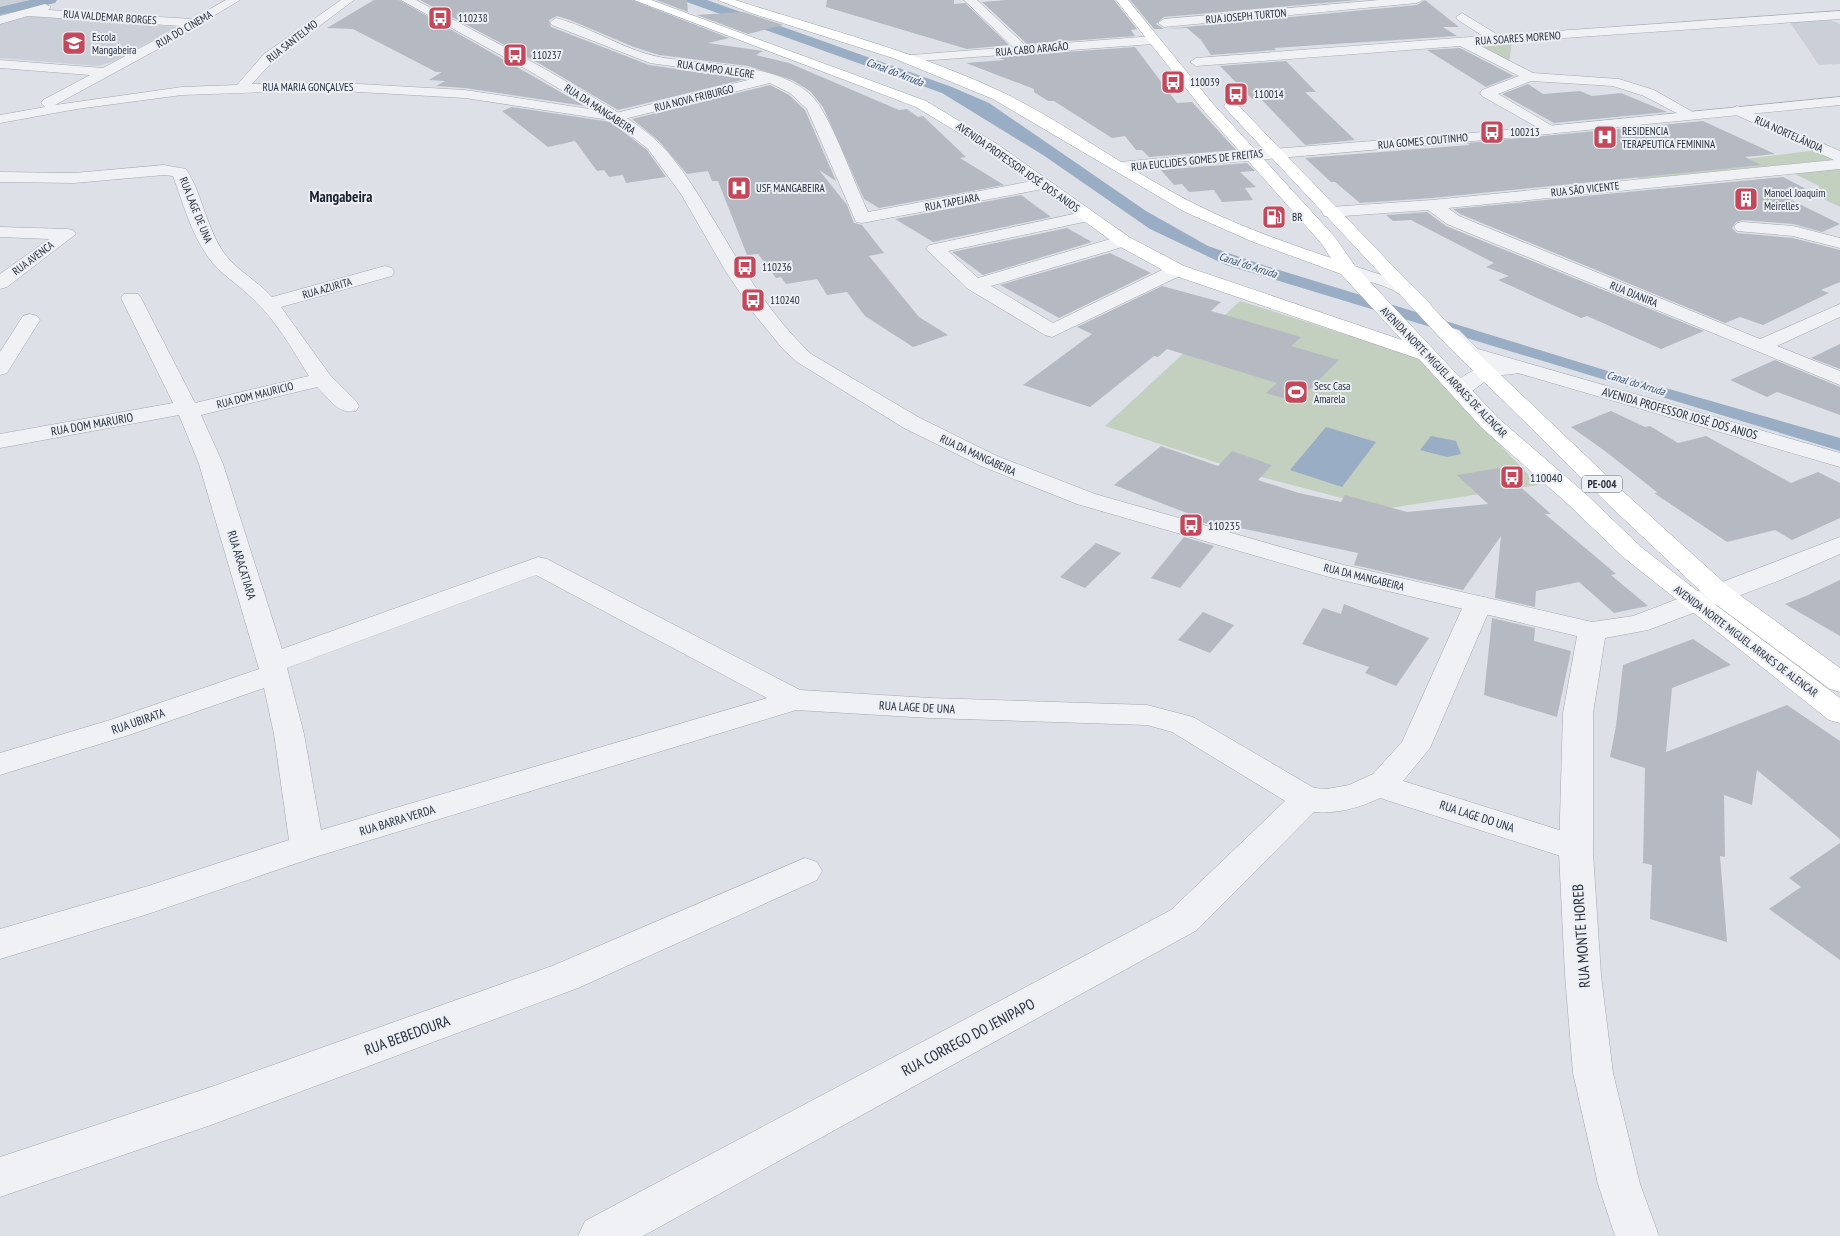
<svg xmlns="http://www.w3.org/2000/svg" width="1840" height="1236" font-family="'PT Sans Narrow',sans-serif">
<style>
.built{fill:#cbd0d8}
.green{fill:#c3cfbf}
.water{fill:#99aec4}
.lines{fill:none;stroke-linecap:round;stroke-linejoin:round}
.canal{fill:#99aec4;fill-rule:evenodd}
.building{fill:#b5bac2}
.minor-casing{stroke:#a3a7b0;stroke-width:1}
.tertiary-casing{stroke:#a3a7b0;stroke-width:1}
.primary-casing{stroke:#9da5b1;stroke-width:1}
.minor{fill:#eff1f5;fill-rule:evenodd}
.tertiary{fill:#eff1f5;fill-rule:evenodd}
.primary{fill:#fff;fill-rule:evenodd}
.labels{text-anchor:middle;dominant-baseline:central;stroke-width:4;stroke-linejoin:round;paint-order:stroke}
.far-street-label{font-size:11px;fill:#272f3c;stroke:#eceff4}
.far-poi-label{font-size:11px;fill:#272f3c;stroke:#eceff4;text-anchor:start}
.far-water-label{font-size:11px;font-style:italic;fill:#344d6d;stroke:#eceff4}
.shield{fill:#eceff4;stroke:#626973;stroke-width:1}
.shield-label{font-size:11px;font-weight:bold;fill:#272f3c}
.street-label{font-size:12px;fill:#272f3c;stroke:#eceff4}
.poi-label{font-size:12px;fill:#272f3c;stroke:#eceff4;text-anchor:start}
.far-district-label{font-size:15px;font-weight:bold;fill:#1a202c;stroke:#eceff4}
.near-street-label{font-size:15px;fill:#272f3c;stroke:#eceff4}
</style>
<rect width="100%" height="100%" fill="#dde0e6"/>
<!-- built -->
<g class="built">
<path d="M0 0H49L0 11Z"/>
<path d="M30 16 177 27 112 62 97 66 0 58V24Z"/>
<path d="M1821 16 1840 24V64L1819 65 1787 18Z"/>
</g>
<!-- green -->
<g class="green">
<path d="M1512 41 1509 64 1472 44Z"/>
<path d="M1818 150 1840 159 1640 179 1628 174Z"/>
<path d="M1840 168V207L1817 196 1819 186 1793 173Z"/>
<path d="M1240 301 1417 357 1538 485 1384 509 1258 476 1105 426Z"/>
</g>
<!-- water -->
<g class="water">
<path d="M681 0H707L952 87 989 103 1146 211 1208 246 1266 266 1634 379 1840 438V451L1226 265 1150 229 1043 155 942 93Z"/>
<path d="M1326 427 1376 442 1342 487 1290 470Z"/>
<path d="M1431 436 1456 441 1461 454 1447 457 1420 450Z"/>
</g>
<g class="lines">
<!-- canal -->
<path class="canal" d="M30 0H57L55 3 0 15V7Z"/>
</g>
<!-- building -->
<g class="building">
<path d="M374 0H399L585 106 465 88 436 86 445 81 429 80 442 72H436L353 29 327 28Z"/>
<path d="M420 0H632L729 38 708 43 763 51 756 55 789 63 899 110 907 109 918 117 923 116 966 157 960 158 1004 185 879 208 864 199 823 107 810 91 792 80 748 66 659 55 634 47 570 20 557 16 549 20 551 27 649 65 746 79 618 110 540 64Z"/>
<path d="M656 0H687L688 12Z"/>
<path d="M827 0H954V4L965 3 1009 45 967 49 826 7Z"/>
<path d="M1007 0H1114L1137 29 1131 30 1135 36 1027 44 982 2Z"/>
<path d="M1130 0H1358L1164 17 1156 24 1164 29H1154Z"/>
<path d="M1425 0 1459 27H1443L1457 36 1274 48 1276 50 1211 55 1201 40 1187 28 1165 29 1417 5Z"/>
<path d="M743 12 783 25 748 34 697 15Z"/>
<path d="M1135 47 1177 103 1192 102 1236 150 1149 157 1142 150H1136L1125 136 1112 138 1054 101H1048L1034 92V89L966 63 1005 60 996 57Z"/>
<path d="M1460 48 1514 76 1486 87 1427 50Z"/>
<path d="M1286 61 1316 92H1305L1355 140 1305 145 1261 99H1252L1220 66Z"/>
<path d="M1528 84 1543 94 1580 91 1592 96 1621 93 1667 112 1554 123 1502 94Z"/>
<path d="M770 85 789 95 805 110 836 181 819 170 847 205 854 223 862 225 884 253 869 256 919 317 948 335 913 347 865 316 847 292 827 295 817 279 786 284 781 277 776 278 758 254 747 255 718 181H712L708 171 687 174 659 141 632 119Z"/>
<path d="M512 107 611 122 647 150 666 177 626 183 623 175 609 177 604 170 597 171 575 141 548 147 502 111Z"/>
<path d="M1703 121 1775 154 1745 157 1761 165 1432 198 1360 203 1335 182H1331L1305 158 1470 145 1467 143Z"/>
<path d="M1247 163 1255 171 1240 172 1256 187 1245 188 1253 200 1222 202 1214 190 1189 192 1182 184 1174 185 1161 170Z"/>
<path d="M1783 177 1806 189 1773 191 1840 224 1822 232 1793 224 1743 220 1736 222 1732 228 1737 233 1793 238 1840 250V282L1821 290 1829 293 1763 325 1740 317 1725 323 1460 214 1453 209Z"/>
<path d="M1021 195 1051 217 933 242 895 219Z"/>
<path d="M1427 212 1446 226 1704 331 1661 349 1587 316 1581 318 1498 280 1509 276 1486 267 1494 263 1411 220 1393 221 1386 215Z"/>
<path d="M1067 228 1092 242 983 275 952 252Z"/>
<path d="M1110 253 1151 273 1059 318 1000 285Z"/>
<path d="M1162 286 1221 302 1211 311 1301 337 1291 346 1339 360 1297 402 1266 393 1277 383 1167 349 1158 357 1154 356 1090 407 1023 385 1092 334 1077 327Z"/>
<path d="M1840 344V369L1811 358Z"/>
<path d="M1775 360 1840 387V415L1777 392 1767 397 1730 380Z"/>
<path d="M1611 411 1645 427 1650 426 1678 443 1706 436 1791 483 1818 472 1840 483V518L1792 540 1775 530 1727 542 1654 493H1658L1605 451 1571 427Z"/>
<path d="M1161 446 1218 466 1232 451 1272 465 1258 480 1299 493 1341 502 1345 495 1407 512 1488 504 1457 475 1499 468 1551 514H1545L1616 574 1611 575 1648 606 1614 613 1579 582 1536 591 1535 607 1495 598 1501 536 1463 590 1354 565 1358 553 1240 528 1238 531 1229 527 1227 530 1198 521 1200 518 1114 485Z"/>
<path d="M1184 537 1214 546 1180 588 1151 578Z"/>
<path d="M1096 543 1121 553 1085 588 1060 577Z"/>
<path d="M1840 580V636L1785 604 1806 596Z"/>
<path d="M1344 604 1429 638 1396 686 1365 673 1369 667 1302 644 1323 608 1341 614Z"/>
<path d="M1203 612 1234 625 1210 653 1178 640Z"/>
<path d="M1492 618 1535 628 1534 641 1571 651 1557 717 1484 695Z"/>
<path d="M1693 639 1731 665 1672 688 1666 752 1787 705 1840 741V839L1757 770 1752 805 1724 795 1725 857 1720 856 1727 942 1650 919 1652 865 1643 863 1645 768 1610 757 1616 726 1623 665Z"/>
<path d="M1840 843V960L1769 909 1801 887 1789 878Z"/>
</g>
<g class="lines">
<!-- minor casing -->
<g class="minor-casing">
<g id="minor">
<path d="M226 0H240L160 48 55 105 182 87 237 85 264 54 341 0H354L274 60 252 84 324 82 465 90 616 113 756 78 650 63 552 25 550 22 556 18C591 27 624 50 659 57 707 66 794 61 821 108 840 140 852 178 868 212L1043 179 1051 184 1043 189 862 223 856 222 807 109 790 93 770 83 616 121 465 98 324 90 182 95 77 109 0 123V115L45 107 41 103 43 100 90 75 0 68V60L103 68 181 26 28 16 0 24V16L45 4 51 7 48 10 192 19Z"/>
<path d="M964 0H977L1026 46 1153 36 1159 40 1153 44 906 62 905 59 906 56 911 55 1013 47Z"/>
<path d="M1840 11V19L1477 44 1533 73 1619 79 1654 90 1698 115 1691 119 1686 118 1644 96 1613 86 1531 81 1498 94 1554 127 1556 130 1554 133 1549 134 1482 96 1480 93 1482 90 1519 76 1460 46 1196 66 1190 62 1196 58 1483 36 1458 20 1456 17 1462 13 1498 35Z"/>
<path d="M1737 106 1840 151V169L1448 208 1459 216 1760 339 1840 304V317L1777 346 1840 371V385L1447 224 1428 210 1330 217 1324 216 1322 212 1324 208 1330 207 1432 200 1834 160 1732 113 1730 110Z"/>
<path d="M164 165 186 169C201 191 206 225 222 250 234 269 257 280 272 297L385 266 392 268 394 272 392 276 281 307 330 375 356 401 359 406 356 411C338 415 329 398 317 387L201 415 223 464 282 649 538 557 547 559 800 690 930 698 1147 705 1193 717 1314 788 1327 789 1349 785 1373 774 1402 742 1464 604 1468 598 1478 596 1488 598 1492 604 1430 748 1403 781 1588 839 1593 848 1588 857 1576 861 1380 798C1359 808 1337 814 1314 812L1197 930 643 1236H578L585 1221 1171 910 1285 801 1172 732 1147 725 930 718 796 710 315 857 148 914 0 959V929L148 886 289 840 274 734 264 688 132 734 0 775V753L110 720 259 669 199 464 179 415 0 448V434L173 403 121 298 124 294H138L141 298 195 403 309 376C292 349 276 320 253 299 238 284 220 274 208 257 191 233 183 203 173 176L164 175 74 183 0 182V172L74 173ZM536 575 767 698 321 830 304 734 287 668Z"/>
<path d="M1087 211 1093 212 1096 216 1093 220 948 251 978 278 1117 237H1129L1132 241 1129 245 991 286 1053 323 1170 266H1184L1186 270 1184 274 1052 337 1045 335 968 289 926 249 929 245 935 244Z"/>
<path d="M1743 222 1793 226 1840 238V248L1793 236 1737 231 1734 227 1737 223Z"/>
<path d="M0 227 67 229 73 230 76 234 7 287 0 289V274L49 239 0 237Z"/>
<path d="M30 314 37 316 40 320 7 373 0 375V352L23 316Z"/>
<path d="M805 858 817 862 822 871 817 880 578 988 211 1125 0 1197V1157L211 1087 552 966Z"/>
</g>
</g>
<!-- tertiary casing -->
<g class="tertiary-casing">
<g id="tertiary">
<path d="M401 0H416C470 29 526 57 579 89 606 105 635 121 658 142 682 165 704 204 721 232 747 276 774 319 811 354L920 418 997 456 1095 494 1344 565 1592 622 1633 616 1840 537V554L1783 579 1648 630 1605 638 1593 713V853L1601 975 1613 1073 1640 1184 1659 1236H1615L1598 1184 1573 1073 1565 975 1559 853 1563 713 1577 636 1329 577 1077 504 981 466 904 428 797 362 782 348 755 315 726 272 681 194 648 149 611 120 533 73Z"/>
<path d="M1379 0H1423L1417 3 1164 27 1158 23 1164 19Z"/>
<path d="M1840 97V105L1496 139 1120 172 1112 167 1120 162 1174 157 1496 131Z"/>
<path d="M1348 264 1412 285 1431 304 1428 308C1412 312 1410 300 1398 293 1384 284 1358 279 1341 274L1339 270 1341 266Z"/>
<path d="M1452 328 1459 330 1478 349 1840 453V467L1518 373C1510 375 1498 374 1491 378 1477 385 1469 399 1452 395L1449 390C1457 378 1476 367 1490 365L1464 357 1442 334 1445 330Z"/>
</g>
</g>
<!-- primary casing -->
<g class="primary-casing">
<g id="primary">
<path d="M634 0H651L926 101 997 144 1129 237 1184 266 1402 340 1341 274 1251 241 1185 212 993 99 893 58 754 14 718 0H735C825 29 918 52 1004 93 1063 122 1116 162 1174 193 1224 221 1278 240 1331 258L1321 243 1204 111 1116 0H1128L1214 105 1334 236 1355 266 1498 418 1587 495 1641 547 1705 597 1840 698V723L1829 720 1623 557 1569 505 1482 428 1419 359 1170 274 1117 245 987 150 916 107Z"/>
<path d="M1231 102 1236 103 1462 338 1627 495 1730 588 1840 668V692L1830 689 1710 600 1609 505 1448 346 1226 109 1224 106 1226 103Z"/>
</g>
</g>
<!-- minor -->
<use href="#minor" class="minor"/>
<!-- tertiary -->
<use href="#tertiary" class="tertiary"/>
<!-- primary -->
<use href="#primary" class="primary"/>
</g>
<!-- icons -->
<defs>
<g id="bus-square" transform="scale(1.25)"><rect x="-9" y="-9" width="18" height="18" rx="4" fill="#c5475a" stroke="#eceff4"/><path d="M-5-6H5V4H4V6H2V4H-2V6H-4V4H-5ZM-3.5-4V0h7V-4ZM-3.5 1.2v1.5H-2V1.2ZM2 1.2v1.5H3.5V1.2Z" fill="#fff"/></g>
<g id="school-square" transform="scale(1.25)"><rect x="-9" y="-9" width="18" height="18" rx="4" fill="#c5475a" stroke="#eceff4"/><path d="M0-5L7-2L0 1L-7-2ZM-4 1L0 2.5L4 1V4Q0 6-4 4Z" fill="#fff"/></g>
<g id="hospital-square" transform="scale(1.25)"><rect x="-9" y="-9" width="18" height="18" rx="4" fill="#c5475a" stroke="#eceff4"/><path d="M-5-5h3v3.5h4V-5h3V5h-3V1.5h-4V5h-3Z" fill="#fff"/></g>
<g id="building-square" transform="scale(1.25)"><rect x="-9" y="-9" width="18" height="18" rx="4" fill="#c5475a" stroke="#eceff4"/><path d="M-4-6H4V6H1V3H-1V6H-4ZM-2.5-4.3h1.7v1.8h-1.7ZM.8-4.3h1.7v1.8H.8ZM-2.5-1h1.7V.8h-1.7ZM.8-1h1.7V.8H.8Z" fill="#fff"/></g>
<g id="fuel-square" transform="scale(1.25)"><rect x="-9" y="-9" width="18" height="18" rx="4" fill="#c5475a" stroke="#eceff4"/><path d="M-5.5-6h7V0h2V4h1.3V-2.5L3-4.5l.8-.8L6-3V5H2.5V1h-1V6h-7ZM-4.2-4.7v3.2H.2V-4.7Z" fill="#fff"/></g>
<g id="stadium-square" transform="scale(1.25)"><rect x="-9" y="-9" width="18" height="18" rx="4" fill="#c5475a" stroke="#eceff4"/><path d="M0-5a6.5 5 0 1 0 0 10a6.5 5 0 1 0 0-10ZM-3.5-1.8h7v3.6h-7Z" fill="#fff"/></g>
</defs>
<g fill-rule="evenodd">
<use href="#bus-square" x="440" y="18"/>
<use href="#school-square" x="74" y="43"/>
<use href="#bus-square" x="515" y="55"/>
<use href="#bus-square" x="1173" y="82"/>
<use href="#bus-square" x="1236" y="94"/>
<use href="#bus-square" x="1492" y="132"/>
<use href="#hospital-square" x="1605" y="137"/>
<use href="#hospital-square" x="739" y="188"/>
<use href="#building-square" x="1746" y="199"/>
<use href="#fuel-square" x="1274" y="217"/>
<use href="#bus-square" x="745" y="267"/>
<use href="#bus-square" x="753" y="300"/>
<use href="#stadium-square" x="1296" y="392"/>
<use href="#bus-square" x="1512" y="477"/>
<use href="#bus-square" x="1191" y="525"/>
</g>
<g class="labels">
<!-- far-street labels -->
<g class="far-street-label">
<text transform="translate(1246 16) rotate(-5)">RUA JOSEPH TURTON</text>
<text transform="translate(110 17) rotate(4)">RUA VALDEMAR BORGES</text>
<text transform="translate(184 29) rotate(-30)">RUA DO CINEMA</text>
<text transform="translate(1518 38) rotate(-4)">RUA SOARES MORENO</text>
<text transform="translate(292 41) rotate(-38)">RUA SANTELMO</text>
<text transform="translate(1032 49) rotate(-5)">RUA CABO ARAGÃO</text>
<text transform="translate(716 69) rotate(8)">RUA CAMPO ALEGRE</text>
<text x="308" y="87">RUA MARIA GONÇALVES</text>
<text transform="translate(694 98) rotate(-14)">RUA NOVA FRIBURGO</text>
<text transform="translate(600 109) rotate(33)">RUA DA MANGABEIRA</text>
<text transform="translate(1789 134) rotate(24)">RUA NORTELÂNDIA</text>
<text transform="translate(1423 141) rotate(-5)">RUA GOMES COUTINHO</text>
<text transform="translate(1197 160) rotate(-6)">RUA EUCLIDES GOMES DE FREITAS</text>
<text transform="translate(1018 167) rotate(35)">AVENIDA PROFESSOR JOSÉ DOS ANJOS</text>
<text transform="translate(1585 189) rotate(-6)">RUA SÃO VICENTE</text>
<text transform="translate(952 202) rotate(-11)">RUA TAPEJARA</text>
<text transform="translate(196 210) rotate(68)">RUA LAGE DE UNA</text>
<text transform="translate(33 258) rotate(-37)">RUA AVENCA</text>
<text transform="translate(327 288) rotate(-16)">RUA AZURITA</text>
<text transform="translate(1634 294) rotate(22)">RUA DJANIRA</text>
<text transform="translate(1444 372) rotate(46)">AVENIDA NORTE MIGUEL ARRAES DE ALENCAR</text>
<text transform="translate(255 395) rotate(-14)">RUA DOM MAURICIO</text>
<text transform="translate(978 455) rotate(25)">RUA DA MANGABEIRA</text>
<text transform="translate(1364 577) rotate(14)">RUA DA MANGABEIRA</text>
<text transform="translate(1746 641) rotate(37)">AVENIDA NORTE MIGUEL ARRAES DE ALENCAR</text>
</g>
<!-- far-poi labels -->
<g class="far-poi-label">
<text x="458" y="18">110238</text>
<text x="92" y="37">Escola<tspan x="92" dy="13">Mangabeira</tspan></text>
<text x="532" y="55">110237</text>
<text x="1190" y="82">110039</text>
<text x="1254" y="94">110014</text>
<text x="1622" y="131">RESIDENCIA<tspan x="1622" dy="13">TERAPEUTICA FEMININA</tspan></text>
<text x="1510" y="132">100213</text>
<text x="756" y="188">USF MANGABEIRA</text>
<text x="1764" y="193">Manoel Joaquim<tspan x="1764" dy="13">Meirelles</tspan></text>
<text x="1292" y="217">BR</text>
<text x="762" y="267">110236</text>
<text x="770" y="300">110240</text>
<text x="1314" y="386">Sesc Casa<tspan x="1314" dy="13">Amarela</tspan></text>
</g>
<!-- far-water labels -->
<g class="far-water-label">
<text transform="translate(895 72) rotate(21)">Canal do Arruda</text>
<text transform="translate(1248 265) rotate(18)">Canal do Arruda</text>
<text transform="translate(1636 383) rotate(17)">Canal do Arruda</text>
</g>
<!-- shield labels -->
<rect class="shield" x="1582" y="475.5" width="40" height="17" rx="4"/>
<g class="shield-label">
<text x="1602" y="484">PE-004</text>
</g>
<!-- street labels -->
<g class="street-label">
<text transform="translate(1680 413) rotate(16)">AVENIDA PROFESSOR JOSÉ DOS ANJOS</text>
<text transform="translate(92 424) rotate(-10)">RUA DOM MARURIO</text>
<text transform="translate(242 565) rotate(73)">RUA ARACATIARA</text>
<text transform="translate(917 707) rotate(3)">RUA LAGE DE UNA</text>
<text transform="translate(138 721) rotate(-19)">RUA UBIRATA</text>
<text transform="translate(1477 816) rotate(18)">RUA LAGE DO UNA</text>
<text transform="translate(397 820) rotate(-17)">RUA BARRA VERDA</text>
</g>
<!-- poi labels -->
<g class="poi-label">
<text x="1530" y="477">110040</text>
<text x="1208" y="525">110235</text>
</g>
<!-- far-district labels -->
<g class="far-district-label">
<text x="341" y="196">Mangabeira</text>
</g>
<!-- near-street labels -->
<g class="near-street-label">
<text transform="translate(1581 936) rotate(-94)">RUA MONTE HOREB</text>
<text transform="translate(407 1035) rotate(-20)">RUA BEBEDOURA</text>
<text transform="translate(968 1037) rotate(-28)">RUA CORREGO DO JENIPAPO</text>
</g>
</g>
</svg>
